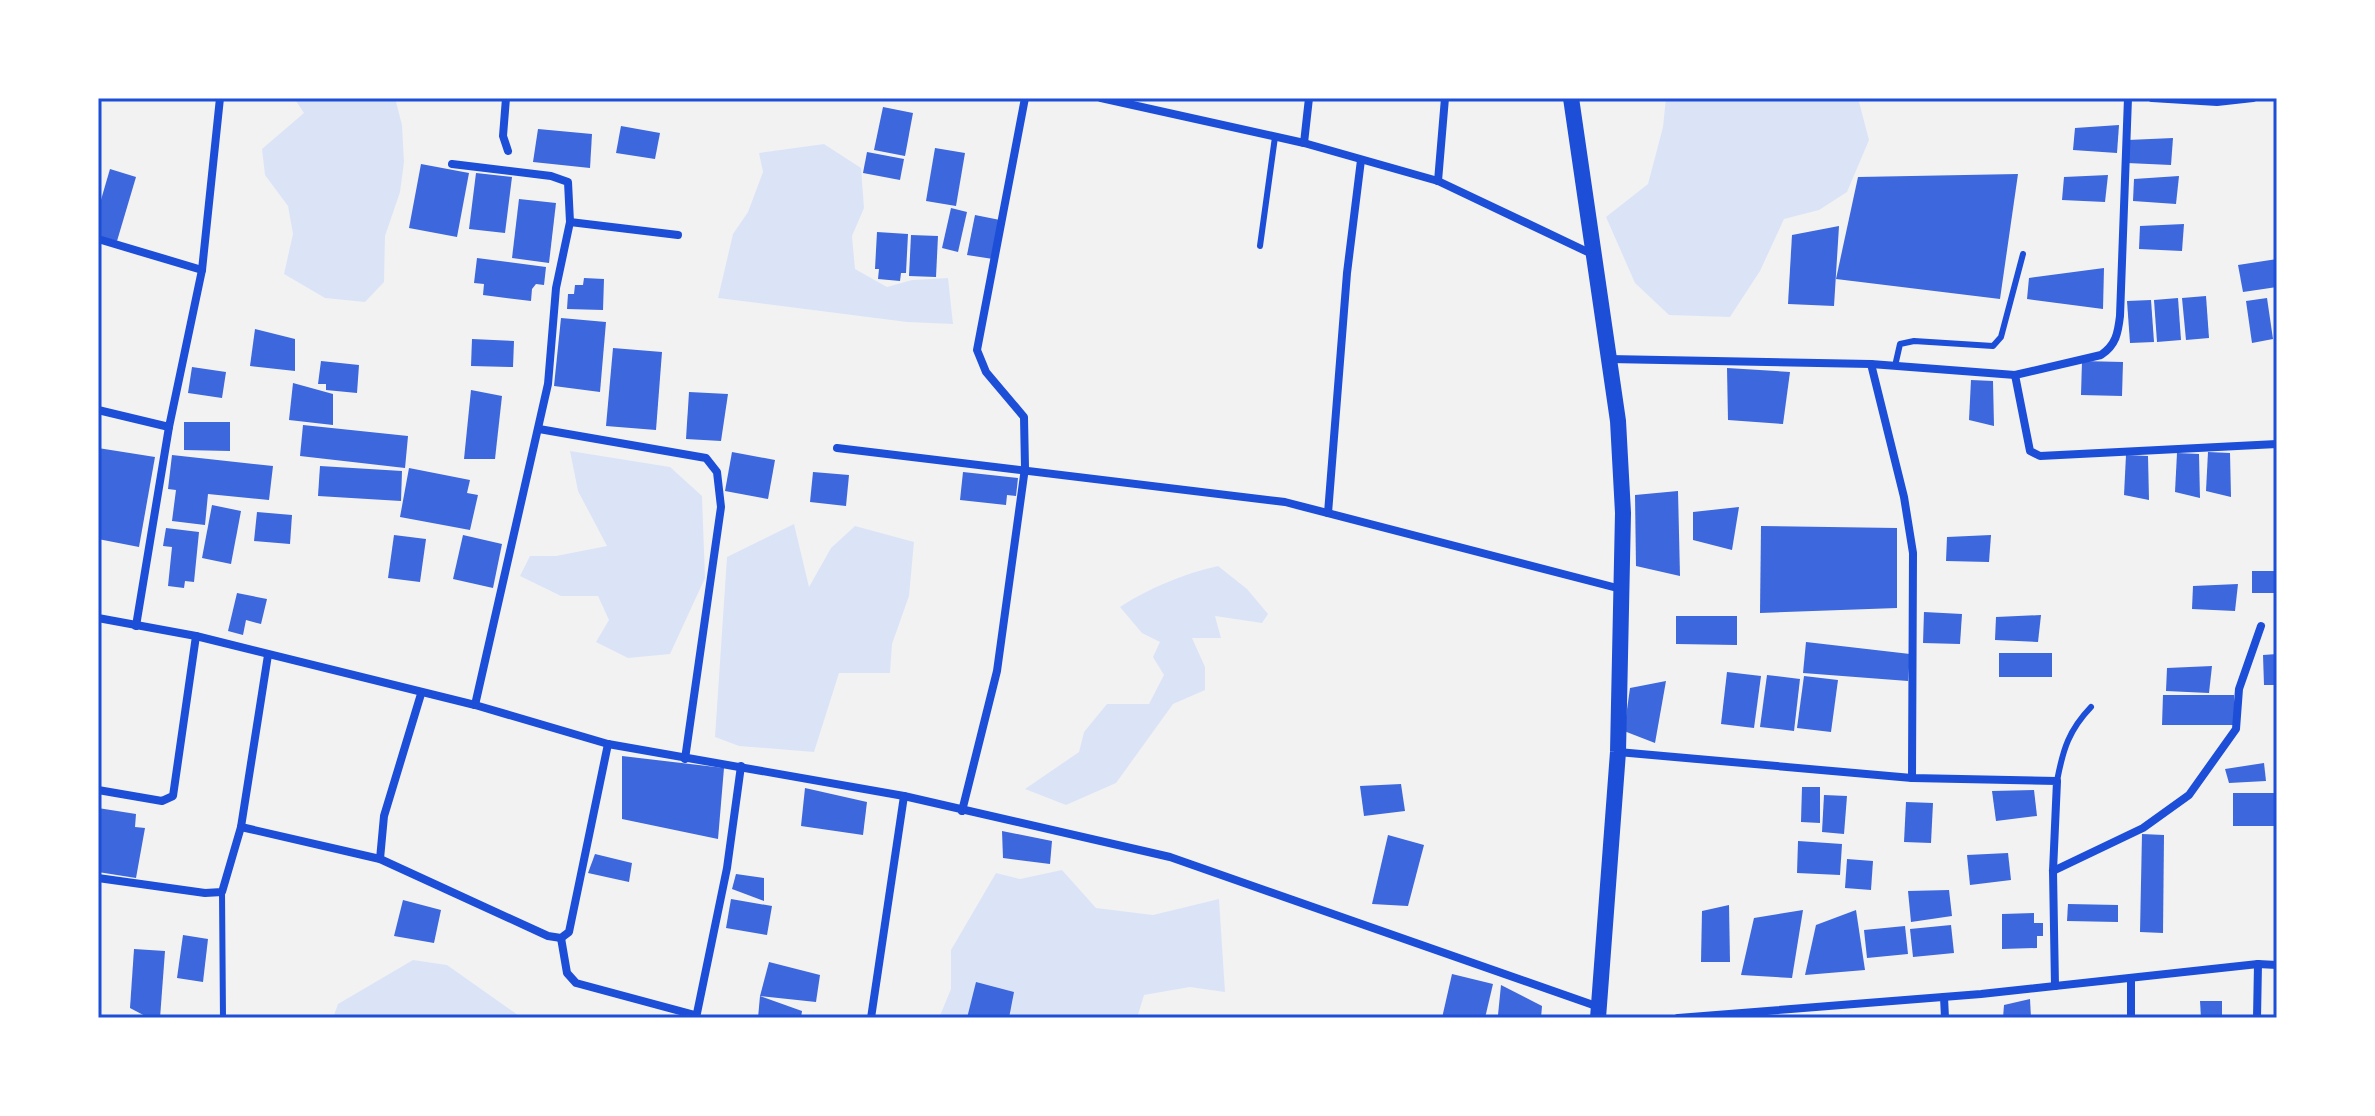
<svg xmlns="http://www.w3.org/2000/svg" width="2375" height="1116" font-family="Helvetica,sans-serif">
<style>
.green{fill:#dbe4f7}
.building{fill:#3d67dc}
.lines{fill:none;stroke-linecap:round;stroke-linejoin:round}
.service{stroke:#1d4ed8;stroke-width:6}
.minor{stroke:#1d4ed8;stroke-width:8}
.secondary{stroke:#1d4ed8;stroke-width:16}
.neatline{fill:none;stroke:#1d4ed8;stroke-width:3}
</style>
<rect width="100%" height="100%" fill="#f2f2f2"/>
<!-- green -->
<g class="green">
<path d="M294 98H395L402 125 404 162 400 192 385 236 384 282 365 302 325 298 284 274 293 234 288 206 265 175 262 149 304 113Z"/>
<path d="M1666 98H1858L1869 140 1847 192 1819 210 1784 219 1760 271 1730 317 1669 315 1635 283 1606 217 1648 184 1663 127Z"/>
<path d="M824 144 861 168 864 208 852 236 855 269 887 287 912 280 948 278 953 324 907 322 718 298 733 234 748 212 763 172 759 153Z"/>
<path d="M570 451 670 467 702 496 705 578 670 654 628 658 596 642 609 620 598 596H561L520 576 530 556H556L607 546 578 491Z"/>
<path d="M794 524 809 587 831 548 855 526 914 542 909 596 892 644 890 673H839L814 752 739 746 715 737 727 557Z"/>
<path d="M1218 566 1247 589 1268 614 1262 623 1215 616 1221 638H1192L1205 667V690L1173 704 1116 783 1066 805 1025 789 1079 752 1084 732 1107 704H1149L1164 675 1153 657 1160 642 1142 633 1120 607C1149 588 1183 574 1218 566Z"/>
<path d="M1062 870 1096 908 1153 915 1219 899 1225 992 1190 987 1144 995 1137 1018H939L951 989V950L996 873 1020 879Z"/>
<path d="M413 960 447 965 522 1018H333L338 1004Z"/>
</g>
<!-- building -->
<g class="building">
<path d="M883 107 913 113 905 156 874 150Z"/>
<path d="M2119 125 2117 153 2073 150 2075 128Z"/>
<path d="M621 126 660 133 655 159 616 153Z"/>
<path d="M538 129 592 134 590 168 533 162Z"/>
<path d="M2173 138 2171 165 2127 163 2128 140Z"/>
<path d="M935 148 965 153 956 206 926 201Z"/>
<path d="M867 152 904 159 900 180 863 173Z"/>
<path d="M421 164 469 173 457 237 409 228Z"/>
<path d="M110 169 136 177 117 241 98 236V210Z"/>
<path d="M476 173 512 177 505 233 469 229Z"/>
<path d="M2018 174 2000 299 1836 279 1858 177Z"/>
<path d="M2108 175 2105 202 2062 200 2064 177Z"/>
<path d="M2179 176 2176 204 2133 201 2134 179Z"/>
<path d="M519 199 556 203 549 263 512 258Z"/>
<path d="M951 208 967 212 958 252 942 248Z"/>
<path d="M975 215 1000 220 993 259 967 255Z"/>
<path d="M2184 224 2182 251 2139 249 2140 226Z"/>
<path d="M1839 226 1834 306 1788 304 1792 235Z"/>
<path d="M877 232 908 234 906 273H901L900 281 878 279 879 269H875Z"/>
<path d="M911 235 938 236 936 277 909 276Z"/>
<path d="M477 258 546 267 544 285 536 284 532 289 531 301 483 295 484 284 474 283Z"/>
<path d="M2277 259V287L2243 292 2238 265Z"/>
<path d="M2104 268 2103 309 2027 299 2029 278Z"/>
<path d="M584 278 604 279 603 310 567 309 568 294H574L575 285H583Z"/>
<path d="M2206 296 2209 338 2186 340 2182 298Z"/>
<path d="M2178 298 2181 340 2157 342 2154 300Z"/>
<path d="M2267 298 2273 339 2252 343 2246 301Z"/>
<path d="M2151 300 2154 342 2130 343 2127 301Z"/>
<path d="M561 318 606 322 600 392 554 386Z"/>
<path d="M255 329 295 339V371L250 366Z"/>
<path d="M472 339 514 341 513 367 471 366Z"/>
<path d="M613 348 662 352 656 430 606 426Z"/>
<path d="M321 361 359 365 357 393 326 390V384H318Z"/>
<path d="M2082 361 2123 362 2122 396 2081 395Z"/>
<path d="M192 367 226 372 222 398 188 393Z"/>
<path d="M1727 368 1790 372 1783 424 1728 420Z"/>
<path d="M1971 380 1993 381 1994 426 1969 420Z"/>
<path d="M293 383 333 394V425L289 420Z"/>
<path d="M471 390 502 396 495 459H464Z"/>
<path d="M689 392 728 394 721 441 686 439Z"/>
<path d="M184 422H230V451L184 450Z"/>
<path d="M303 425 408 436 405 468 300 456Z"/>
<path d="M98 448 155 457 139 547 98 539Z"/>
<path d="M732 452 775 460 768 499 725 491Z"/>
<path d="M2208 452 2230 453 2231 497 2206 491Z"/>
<path d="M2177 453 2199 454 2200 498 2175 492Z"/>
<path d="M172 455 273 466 269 500 208 494 205 525 172 521 176 490 168 489Z"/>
<path d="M2126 455 2148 456 2149 500 2124 495Z"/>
<path d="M320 466 402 471 401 501 318 496Z"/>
<path d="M409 468 470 480 467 493 478 495 470 530 400 517Z"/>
<path d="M813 472 849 475 846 506 810 502Z"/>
<path d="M963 472 1018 478 1016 496 1007 495 1006 505 960 500Z"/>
<path d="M1678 491 1680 576 1636 566 1635 495Z"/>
<path d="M212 505 241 511 231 564 202 558Z"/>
<path d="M1739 507 1732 550 1693 540V512Z"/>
<path d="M257 512 292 515 290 544 254 541Z"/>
<path d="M1761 526 1897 528V608L1760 613Z"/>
<path d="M166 528 199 532 194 582 185 581 184 588 168 586 172 547 163 546Z"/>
<path d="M394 535 426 539 420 582 388 578Z"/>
<path d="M463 535 502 544 493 588 453 579Z"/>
<path d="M1991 535 1989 562 1946 561 1947 537Z"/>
<rect x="2252" y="571" width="25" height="22"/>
<path d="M2238 584 2235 611 2192 609 2193 586Z"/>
<path d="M237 593 267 599 261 624 246 620 243 635 228 631Z"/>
<path d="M1924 612 1962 614 1960 644 1923 643Z"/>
<path d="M2041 615 2038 642 1995 640 1996 617Z"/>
<path d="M1676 616H1737V645L1676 644Z"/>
<path d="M1806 642 1910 654 1908 681 1803 673Z"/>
<rect x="1999" y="653" width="53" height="24"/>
<path d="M2277 654V685H2264L2263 655Z"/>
<path d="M2212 666 2209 693 2166 691 2167 668Z"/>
<path d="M1727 672 1761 676 1754 728 1721 724Z"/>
<path d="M1767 675 1800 679 1794 731 1760 727Z"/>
<path d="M1804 676 1838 680 1831 732 1797 728Z"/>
<path d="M1666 681 1655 743 1624 731 1630 688Z"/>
<path d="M2163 695H2234V725H2162Z"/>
<path d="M622 756 724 768 718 839 622 819Z"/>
<path d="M2264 763 2266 781 2229 783 2225 769Z"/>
<path d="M1401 784 1405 811 1364 816 1360 786Z"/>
<path d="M1802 787H1820V823L1801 822Z"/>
<path d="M805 788 867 802 863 835 801 826Z"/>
<path d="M2034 790 2037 816 1996 821 1992 791Z"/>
<rect x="2233" y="793" width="44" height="33"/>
<path d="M1824 795 1847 796 1844 834 1822 832Z"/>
<path d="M1906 802 1933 803 1931 843 1904 842Z"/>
<path d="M98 808 136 814 135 827 145 828 136 878 98 872Z"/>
<path d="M1002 831 1052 841 1050 864 1003 858Z"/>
<path d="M2142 834 2164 835 2163 933 2140 932Z"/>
<path d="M1388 835 1424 845 1408 906 1372 904Z"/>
<path d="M1798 841 1842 844 1840 875 1797 873Z"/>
<path d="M2008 853 2011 880 1970 885 1967 855Z"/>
<path d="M595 854 632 863 629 882 588 873Z"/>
<path d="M1847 859 1873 861 1871 890 1845 888Z"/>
<path d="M736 874 764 878V901L732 889Z"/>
<path d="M1949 890 1952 916 1911 922 1908 891Z"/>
<path d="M731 899 772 906 767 935 726 928Z"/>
<path d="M403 900 441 910 434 943 394 936Z"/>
<path d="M2068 904 2118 905V922L2067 921Z"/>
<path d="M1729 905 1730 962H1701L1702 911Z"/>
<path d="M1803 910 1792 978 1741 975 1754 918Z"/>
<path d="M1856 910 1865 970 1805 975 1816 925Z"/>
<path d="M2034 913V923H2043V936H2037V948L2002 949V914Z"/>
<path d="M1951 925 1954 953 1913 957 1910 929Z"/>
<path d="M1905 926 1908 954 1867 958 1864 930Z"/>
<path d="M183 935 208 939 203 982 177 978Z"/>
<path d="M134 949 165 951 160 1018H149L130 1008Z"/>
<path d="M769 962 820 975 816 1002 760 996Z"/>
<path d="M1452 974 1493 984 1485 1018H1442Z"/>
<path d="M976 982 1014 992 1009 1018H967Z"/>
<path d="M1501 985 1542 1006 1541 1018 1498 1015Z"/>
<path d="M760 996 802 1011 801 1018H758Z"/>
<path d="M2030 999 2031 1018H2003L2004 1005Z"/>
<path d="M2200 1001H2222V1018H2201Z"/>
</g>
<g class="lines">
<!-- service -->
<g class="service">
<path d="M1260 246 1275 137"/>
<path d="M1895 366 1900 344 1914 341 1993 346 2001 337 2023 254"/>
<path d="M2057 781C2063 749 2069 730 2091 707"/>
<path d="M222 892 223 1018"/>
</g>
<!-- minor -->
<g class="minor">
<path d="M506 98 503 136 508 151"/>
<path d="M1101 98 1304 143 1438 181 1592 254"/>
<path d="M2152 98 2217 102 2253 98"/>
<path d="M1304 143 1309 98"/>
<path d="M452 164 551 176 568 182 570 222 556 288 548 384 475 705"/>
<path d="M1438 181 1445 98"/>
<path d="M570 222 678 235"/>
<path d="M98 239 202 270"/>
<path d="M1609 359 1871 364 2015 375 2101 355C2116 345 2118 333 2120 316L2128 98"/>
<path d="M1871 364 1904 497 1913 553 1912 778"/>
<path d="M2015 375 2030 451 2040 456 2277 444"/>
<path d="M98 410 169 427"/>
<path d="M539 429 706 458 717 472 721 507 685 759"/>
<path d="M837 448 1285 502 1621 589"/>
<path d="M1328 513 1347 273 1361 160"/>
<path d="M98 618 196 636 475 705 608 744 904 796 1170 857 1599 1007"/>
<path d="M136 626 169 427 202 270 220 98"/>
<path d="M421 694 384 816 380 859 548 936 561 938 569 932 608 744"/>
<path d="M1618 752 1912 778 2057 781 2053 871 2055 986"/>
<path d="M98 790 162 801 173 796 196 636"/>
<path d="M962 811 997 671 1025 468 1024 417 986 372 977 350 1025 98"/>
<path d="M241 827 380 859"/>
<path d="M2053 871 2143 828 2189 795 2236 729 2239 689 2261 626"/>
<path d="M98 878 205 893 222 892 241 827 268 655"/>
<path d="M561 938 567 973 576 983 695 1015"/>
<path d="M1944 997 1945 1018"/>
<path d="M696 1018 727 868 741 766"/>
<path d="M871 1018 904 796"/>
<path d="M1678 1018 1981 994 2258 964 2277 965"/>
<path d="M2131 1018V978"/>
<path d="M2257 1018 2258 964"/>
</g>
<!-- secondary -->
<path class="secondary" d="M1571 98 1618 421 1623 513 1618 752 1598 1018"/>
</g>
<!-- border -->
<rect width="2375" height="1116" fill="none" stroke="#ffffff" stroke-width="200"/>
<rect x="100" y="100" width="2175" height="916" class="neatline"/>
</svg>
